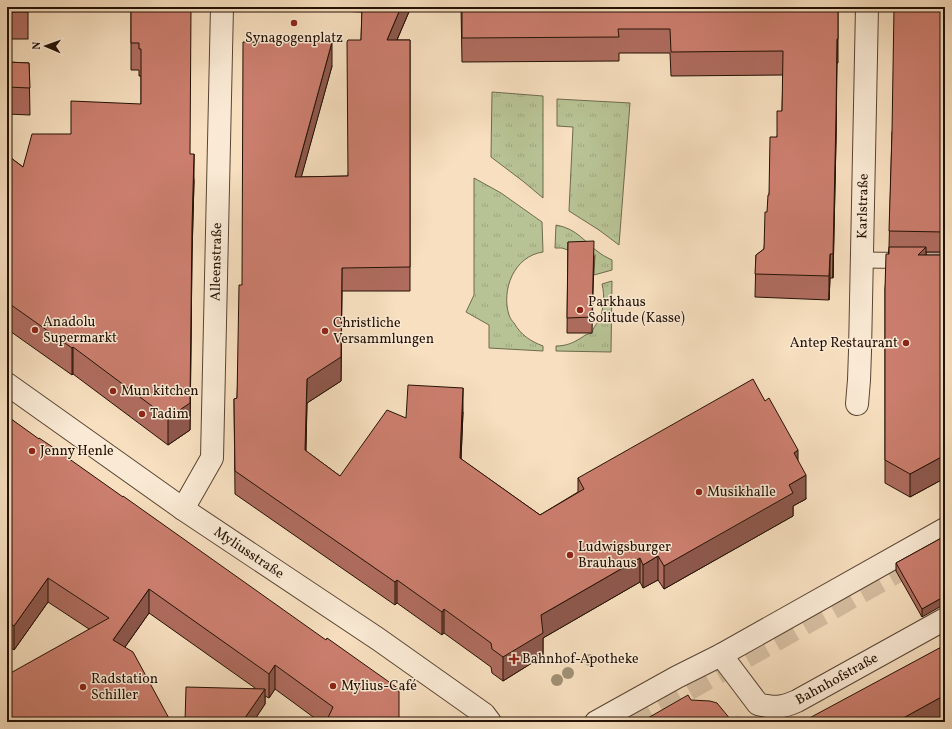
<svg xmlns="http://www.w3.org/2000/svg" width="952" height="729" font-family="Vollkorn,serif">
<style>
.grass{fill:url(#grass-tufts);stroke:#6e6a4d}
.lines{fill:none;stroke-linecap:round;stroke-linejoin:round}
.secondary-tunnel{stroke:#d7c0a3;stroke-width:22;stroke-dasharray:22 11;stroke-linecap:butt}
.lane-casing{stroke:#594434;stroke-width:17}
.street-casing{stroke:#594434;stroke-width:24}
.lane{stroke:#faead5;stroke-width:15}
.street{stroke:#faead5;stroke-width:22}
.tree{fill:#a09074}
.wall{fill:#af6c5f;stroke:#241105}
.shaded-wall{fill:#8e584d;stroke:#241105}
.building{fill:#cb7e6e;stroke:#241105}
.poi-dot{fill:#8f2418;stroke:#faead5;stroke-width:1.5}
.labels{text-anchor:middle;dominant-baseline:central;stroke-width:3;stroke-linejoin:round;paint-order:stroke}
.poi-label{font-size:14px;fill:#241105;stroke:#faead5;text-anchor:start}
.street-label{font-size:14px;fill:#241105;stroke:#faead5}
</style>
<defs>
<pattern id="grass-tufts" width="24" height="20" patternUnits="userSpaceOnUse"><rect width="24" height="20" fill="#b8c395"/><path d="M3 7l-1-3M5 7V3M7 7l1-3M15 17l-1-3M17 17v-4M19 17l1-3" fill="none" stroke="#9ea67f"/></pattern>
</defs>
<rect width="100%" height="100%" fill="#f7dfbf"/>
<filter id="stains"><feTurbulence type="fractalNoise" baseFrequency=".005" numOctaves="4"/><feColorMatrix values="0 0 0 0 .2 0 0 0 0 .09 0 0 0 0 .02 0 0 0 .5 -.17"/></filter>
<radialGradient id="worn" r=".72"><stop offset=".6" stop-color="#630" stop-opacity="0"/><stop offset="1" stop-color="#630" stop-opacity=".3"/></radialGradient>
<!-- grass -->
<g class="grass">
<path d="M492 92 543 96V198L524 182 491 157Z"/>
<path d="M557 99 630 103 619 245 599 230 569 211 573 127 557 126Z"/>
<path d="M474 178 501 193 542 222 543 252C514 256 501 290 509 315 510 318 512 321 514 323 521 335 530 341 543 346V351L489 348V325L466 312 474 295Z"/>
<path d="M556 225C578 229 584 242 601 254 604 256 608 258 612 260V270L594 275 595 255H578L571 251 562 248H555Z"/>
<path d="M612 281 611 352 556 351V346C566 346 573 343 581 338 585 335 587 334 592 333 593 328 595 326 598 322 604 310 605 296 602 284Z"/>
</g>
<g class="lines">
<!-- secondary-tunnel -->
<path class="secondary-tunnel" d="M631 722 945 545"/>
<!-- lane casing -->
<g class="lane-casing">
<path id="lane" d="M862 260 945 261"/>
</g>
<!-- street casing -->
<g class="street-casing">
<g id="street">
<path id="s1" d="M7 384 183 509 378 639 484 714 490 722"/>
<path id="s2" d="M857 404 859 380 860 351 867 7"/>
<path id="s3" d="M183 509 212 458 222 7"/>
<path id="s4" d="M721 655 758 704C774 708 782 708 797 701L945 619"/>
<path d="M596 722 677 677 721 655 945 529"/>
</g>
</g>
<!-- lane -->
<use href="#lane" class="lane"/>
<!-- street -->
<use href="#street" class="street"/>
</g>
<!-- trees -->
<g class="tree">
<circle cx="590" cy="660" r="6"/>
<circle cx="568" cy="673" r="6"/>
<circle cx="557" cy="680" r="6"/>
</g>
<!-- wall -->
<g class="wall">
<rect x="7" y="7" width="21" height="32"/>
<path d="M131 7 190 154 194 181 192 254 190 430 168 445 73 374 72 375 7 329V155L23 167 71 134 141 104V76H139V70H131Z"/>
<path d="M340 7H411L397 40H410V291H342L341 381 307 403 306 451 340 476 406 418 463 412 461 459 540 515 578 492V478L798 461 806 499 793 506V516L664 589 658 580 643 588 640 582 543 638V656L503 681 492 673 491 667 444 633 442 635 397 603 395 605 235 494 234 399 237 398 242 285 332 66 301 177 348 176 361 40 362 12 340 11Z"/>
<path d="M461 7H838V63H837L836 140 833 278H830L829 300 755 297 756 255 764 249 769 195 777 137 782 111 783 75 671 76 670 53H619V61L462 62Z"/>
<path d="M945 7 944 252H926V255H945V478L910 497 885 483V289L889 247 892 132Z"/>
<path d="M7 62 29 63 30 115 7 114Z"/>
<path d="M568 242 594 256 592 333H567Z"/>
<path d="M7 416 399 722H320L275 689 269 698 265 696V704L253 722H185L255 688 149 613 125 647 89 629 48 602 14 650 7 645Z"/>
<path d="M945 536 922 617 896 571V563Z"/>
</g>
<!-- shaded-wall -->
<g class="shaded-wall">
<path d="M401 7H411L387 63V40Z"/>
<path d="M837 39 836 140 833 278V254Z"/>
<path d="M332 42V66L295 200V177Z"/>
<path d="M194 154V181L192 254 190 430 168 445V418L192 227Z"/>
<path d="M945 230V251L944 252V232Z"/>
<path d="M926 247V270L918 255Z"/>
<path d="M830 254V278L829 300V276Z"/>
<path d="M342 268 341 381 307 403 305 474 307 379Z"/>
<path d="M73 347V374L72 375V348Z"/>
<path d="M463 388V412L460 482V458Z"/>
<path d="M798 450V474L794 453Z"/>
<path d="M945 455V478L910 497V474Z"/>
<path d="M806 475V499L793 506V516L664 589V566L789 485Z"/>
<path d="M658 556V580L643 588V565Z"/>
<path d="M640 558V582L543 638V656L503 681V657L541 615Z"/>
<path d="M48 578V602L14 650V626Z"/>
<path d="M397 580V603L395 605V582Z"/>
<path d="M149 589V613L113 664V640Z"/>
<path d="M945 596V604L922 617V609Z"/>
<path d="M444 609V633L442 635V612Z"/>
<path d="M275 665V689L269 698V674Z"/>
<path d="M265 689V704L253 722H242Z"/>
<path d="M945 695V714L931 722H896Z"/>
</g>
<!-- building -->
<g class="building">
<rect x="7" y="7" width="21" height="5"/>
<path d="M131 7H191L190 154H194L192 227 190 403 168 418 73 347 72 348 7 302V155L23 167 32 134H71V101L141 104V49H139V43H131Z"/>
<path d="M362 7H401L387 40H410V267L342 268 341 357 307 379 305 450 340 476 387 410 406 418 408 385 463 388 460 458 540 515 584 489 578 478 753 379 765 401 769 398 798 450 794 453 806 475 789 485 793 493 664 566 658 556 643 565 640 558 541 615 543 633 503 657 492 649 491 643 444 609 442 612 397 580 395 582 235 471 234 399 237 398 239 285H242L243 42H332L295 177 348 176 347 42 348 40H361Z"/>
<path d="M462 7H838V39H837L836 117 833 254H830L829 276 755 274 756 255 764 249 765 212H767L768 195H769L770 137H777V111H782L783 51 671 52 670 29H618L619 37 462 38Z"/>
<path d="M894 7H945V230L944 232 889 231 892 132Z"/>
<path d="M7 62 29 63 30 88 7 87Z"/>
<path d="M594 241 592 317 567 318 568 242Z"/>
<path d="M889 247H926L918 255H945V455L910 474 885 460V289L886 254H889Z"/>
<path d="M7 416 39 439V438L51 446 123 497V496L326 640 327 638 399 689V722H326L333 707 275 665 269 674 149 589 113 640 133 652 171 722H7V675L109 618 48 578 14 626 7 621Z"/>
<path d="M945 536V596L922 609 896 563Z"/>
<path d="M945 645V695L896 722H802Z"/>
<path d="M186 687 265 689 242 722H185Z"/>
<path d="M688 695 691 700 710 701 717 703 731 720 738 717 741 722H641Z"/>
</g>
<!-- markers -->
<g class="poi-dot">
<circle cx="294" cy="23" r="4"/>
<circle cx="580" cy="310" r="4"/>
<circle cx="35" cy="330" r="4"/>
<circle cx="325" cy="331" r="4"/>
<circle cx="906" cy="343" r="4"/>
<circle cx="113" cy="391" r="4"/>
<circle cx="142" cy="414" r="4"/>
<circle cx="32" cy="451" r="4"/>
<circle cx="699" cy="492" r="4"/>
<circle cx="570" cy="555" r="4"/>
<path d="M512 653h4v4h4v4h-4v4h-4v-4h-4v-4h4z"/>
<circle cx="333" cy="686" r="4"/>
<circle cx="83" cy="687" r="4"/>
</g>
<g class="labels">
<!-- poi labels -->
<g class="poi-label">
<text x="294" y="38" text-anchor="middle">Synagogenplatz</text>
<text x="588" y="302">Parkhaus<tspan x="588" dy="16">Solitude (Kasse)</tspan></text>
<text x="43" y="322">Anadolu<tspan x="43" dy="16">Supermarkt</tspan></text>
<text x="333" y="323">Christliche<tspan x="333" dy="16">Versammlungen</tspan></text>
<text x="898" y="343" text-anchor="end">Antep Restaurant</text>
<text x="121" y="391">Mun kitchen</text>
<text x="150" y="414">Tadim</text>
<text x="40" y="451">Jenny Henle</text>
<text x="707" y="492">Musikhalle</text>
<text x="578" y="547">Ludwigsburger<tspan x="578" dy="16">Brauhaus</tspan></text>
<text x="522" y="659">Bahnhof-Apotheke</text>
<text x="91" y="679">Radstation<tspan x="91" dy="16">Schiller</tspan></text>
<text x="341" y="686">Mylius-Café</text>
</g>
<!-- street labels -->
<g class="street-label">
<text stroke="none"><textPath href="#s2" startOffset="198">Karlstraße</textPath></text>
<text stroke="none"><textPath href="#s3" startOffset="255">Alleenstraße</textPath></text>
<text stroke="none"><textPath href="#s1" startOffset="295">Myliusstraße</textPath></text>
<text stroke="none"><textPath href="#s4" startOffset="147">Bahnhofstraße</textPath></text>
</g>
</g>
<!-- margin -->
<rect width="952" height="729" fill="none" stroke="#f7dfbf" stroke-width="24"/>
<rect x="8" y="8" width="936" height="713" fill="none" stroke="#241105" stroke-width="2"/>
<rect x="12" y="12" width="928" height="705" fill="none" stroke="#241105"/>
<!-- north arrow -->
<g transform="translate(46 46) rotate(272)" stroke="#faead5" stroke-width="3" paint-order="stroke">
<path d="M0-3L7 15L0 10L-7 15Z" fill="#241105"/>
<text y="-6" font-size="11" font-weight="bold" text-anchor="middle" fill="#241105">N</text>
</g>
<rect width="100%" height="100%" filter="url(#stains)"/>
<rect width="100%" height="100%" fill="url(#worn)"/>
</svg>
